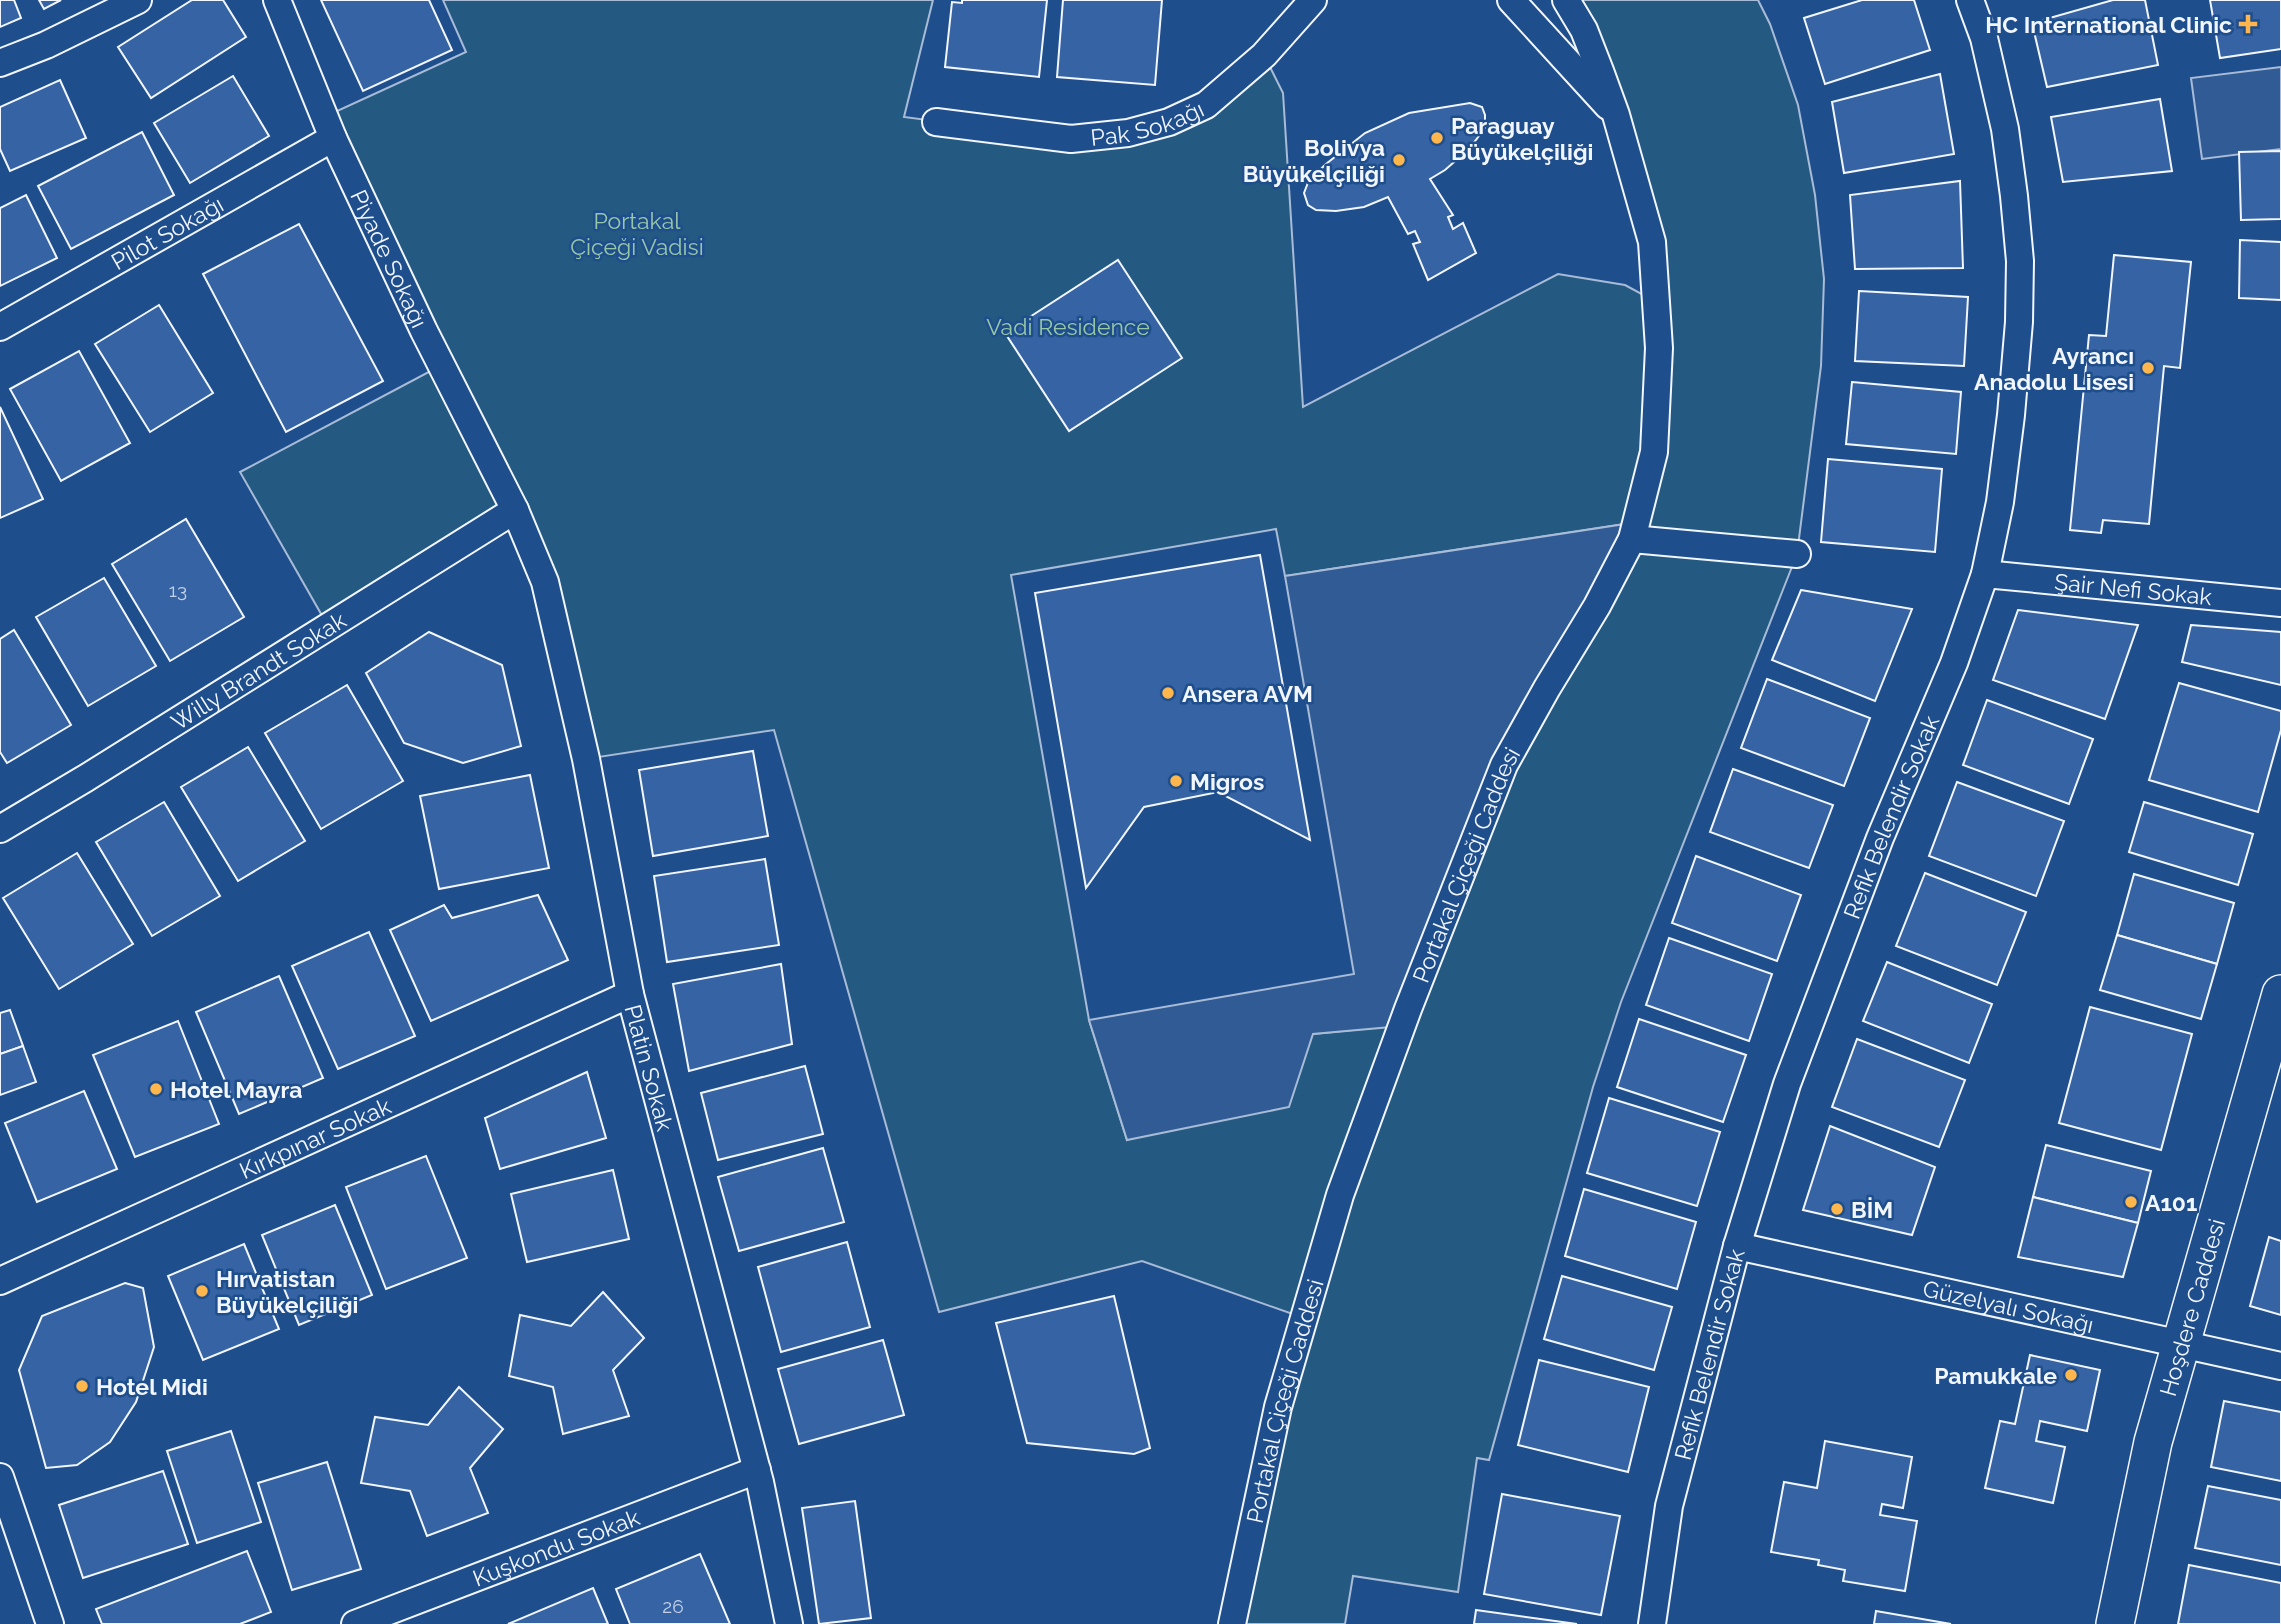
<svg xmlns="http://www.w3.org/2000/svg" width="2281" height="1624" font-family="Raleway,sans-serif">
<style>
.green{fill:#245a82;stroke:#a8bbd7;stroke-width:2;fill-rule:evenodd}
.parking{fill:#305b95;stroke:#a8bbd7;stroke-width:2}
.building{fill:#3563a3;stroke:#f2f6ff;stroke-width:2}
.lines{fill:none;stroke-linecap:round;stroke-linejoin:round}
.minor-casing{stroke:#f2f6ff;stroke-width:30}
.secondary-casing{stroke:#f2f6ff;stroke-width:40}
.minor{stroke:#1f4e8c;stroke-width:26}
.secondary{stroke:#1f4e8c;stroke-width:37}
.poi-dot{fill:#ffb74d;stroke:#1f4e8c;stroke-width:2.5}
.labels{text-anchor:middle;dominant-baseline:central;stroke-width:5;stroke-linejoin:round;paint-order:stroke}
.number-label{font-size:19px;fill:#c3d1e8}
.poi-label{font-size:23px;font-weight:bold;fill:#f2f6ff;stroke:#1f4e8c;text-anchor:start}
.street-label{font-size:23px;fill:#f2f6ff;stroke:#1f4e8c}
.park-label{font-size:23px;fill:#97c8a6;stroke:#1f4e8c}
</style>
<rect width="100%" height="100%" fill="#1f4e8c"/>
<!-- green -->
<path class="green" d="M443 0H933L904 117 1071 139 1169 122 1264 55 1283 93 1303 407 1558 274 1625 285 1660 304 1648 214 1566 0H1758L1770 24 1798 105 1815 195 1824 279 1821 366 1797 554 1621 1002 1593 1087 1489 1460 1477 1458 1458 1592 1353 1576 1345 1624H1232L1304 1318 1142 1261 939 1312 774 730 586 759 515 510 328 626 240 472 442 365 324 117 466 52ZM1637 522 1504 765 1402 1025 1313 1034 1127 1140 1089 1020 1011 575 1276 529 1285 576Z"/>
<!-- parking -->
<g class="parking">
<path d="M2281 67V149L2202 159 2191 78Z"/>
<path d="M1638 522 1547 688 1402 1026 1313 1034 1289 1107 1127 1140 1089 1020 1354 974 1285 576Z"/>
</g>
<!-- building -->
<g class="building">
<path d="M0 0H14L21 18 0 27Z"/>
<path d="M39 0H61L44 9Z"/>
<path d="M192 0H223L246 37 151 98 118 47Z"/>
<path d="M321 0H429L452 50 363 91Z"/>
<path d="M962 0H1047L1039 77 945 67 952 2 962 3Z"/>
<path d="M1063 0H1162L1155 85 1057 77Z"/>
<path d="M1862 0H1914L1930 50 1825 84 1804 18Z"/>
<path d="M2113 0H2145L2158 65 2047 87 2032 23Z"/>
<path d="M2210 0H2281V49L2220 58Z"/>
<path d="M1940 74 1954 154 1844 173 1832 102Z"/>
<path d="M233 76 269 136 190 183 154 123Z"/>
<path d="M60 80 86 138 10 171 0 149V107Z"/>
<path d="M2160 99 2172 171 2063 182 2051 117Z"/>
<path d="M1470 103 1482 107 1485 115V128L1469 149 1445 170 1430 179 1453 215 1448 217 1453 229 1463 223 1476 253 1428 280 1413 244 1420 242 1415 231 1408 234 1388 197 1364 207 1336 211 1316 210 1308 205 1304 193 1309 180 1326 164 1365 133 1409 113Z"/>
<path d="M142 132 174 195 71 249 38 186Z"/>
<path d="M2281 151V219L2241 220 2239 152Z"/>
<path d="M1960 181 1963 268 1855 269 1850 195Z"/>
<path d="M26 195 57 258 0 286V208Z"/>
<path d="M299 224 383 381 286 432 203 274Z"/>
<path d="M2240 240 2281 242V300L2239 298Z"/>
<path d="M2114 255 2191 262 2180 368 2164 366 2149 524 2103 520 2101 533 2070 530 2089 335 2106 336Z"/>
<path d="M1118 260 1182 358 1069 431 1005 333Z"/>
<path d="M1859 291 1968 297 1964 366 1855 361Z"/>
<path d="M159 305 213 393 150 432 95 344Z"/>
<path d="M79 351 130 443 61 481 10 389Z"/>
<path d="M1852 382 1961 392 1956 454 1846 444Z"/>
<path d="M0 407 43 499 0 518Z"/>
<path d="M1828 459 1942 469 1935 552 1821 542Z"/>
<path d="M186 519 244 617 170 661 112 564Z"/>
<path d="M1260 555 1310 840 1218 792 1144 807 1086 888 1035 593Z"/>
<path d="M104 578 156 666 88 706 36 617Z"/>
<path d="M1801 590 1912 609 1875 701 1772 660Z"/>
<path d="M2018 610 2138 625 2105 719 1993 680Z"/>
<path d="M2191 625 2281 632V685L2182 662Z"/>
<path d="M14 630 71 725 7 763 0 752V639Z"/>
<path d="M429 632 502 665 521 746 463 763 404 743 366 673Z"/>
<path d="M1767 679 1870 718 1844 786 1741 748Z"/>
<path d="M2179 683 2281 711V730L2258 812 2149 780Z"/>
<path d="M347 685 403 781 321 829 265 733Z"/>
<path d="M1987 700 2093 739 2069 804 1963 765Z"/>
<path d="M248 747 305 841 238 881 181 787Z"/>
<path d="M753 751 768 836 653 856 639 770Z"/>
<path d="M1733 769 1833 805 1809 868 1710 832Z"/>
<path d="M530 775 549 868 439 889 420 796Z"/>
<path d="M1957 782 2064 821 2036 896 1929 856Z"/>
<path d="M164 802 220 896 152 936 96 842Z"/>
<path d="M2144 802 2253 834 2238 885 2129 852Z"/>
<path d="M77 853 133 944 59 989 3 898Z"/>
<path d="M1696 856 1801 895 1777 961 1672 923Z"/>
<path d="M765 859 779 945 667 962 654 876Z"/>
<path d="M1925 873 2026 912 1997 985 1896 946Z"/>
<path d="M2134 874 2234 903 2217 964 2117 935Z"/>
<path d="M538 895 568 960 431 1021 390 930 444 905 452 918Z"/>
<path d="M369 932 415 1036 338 1069 292 966Z"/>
<path d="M2117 935 2217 964 2201 1019 2100 990Z"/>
<path d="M1669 938 1772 974 1749 1041 1646 1005Z"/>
<path d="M1887 962 1992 1004 1969 1063 1863 1021Z"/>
<path d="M781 964 792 1044 689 1071 673 984Z"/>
<path d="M279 976 323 1078 239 1114 196 1012Z"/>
<path d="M2090 1007 2192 1034 2161 1150 2059 1123Z"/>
<path d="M10 1010 23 1046 0 1054V1013Z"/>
<path d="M1639 1019 1746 1055 1723 1122 1617 1087Z"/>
<path d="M178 1021 219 1124 135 1157 93 1055Z"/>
<path d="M1857 1039 1965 1080 1939 1147 1832 1107Z"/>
<path d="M23 1046 36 1082 0 1095V1054Z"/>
<path d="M805 1066 823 1134 718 1160 701 1093Z"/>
<path d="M587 1072 606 1138 500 1169 485 1118Z"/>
<path d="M84 1091 117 1169 37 1202 5 1123Z"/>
<path d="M1609 1098 1720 1132 1697 1206 1587 1173Z"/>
<path d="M1830 1126 1935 1167 1912 1235 1803 1210Z"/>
<path d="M2046 1145 2151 1171 2138 1223 2033 1197Z"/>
<path d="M823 1148 844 1222 739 1251 718 1177Z"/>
<path d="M426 1156 467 1258 386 1289 346 1187Z"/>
<path d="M613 1170 629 1239 527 1262 511 1194Z"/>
<path d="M1584 1189 1696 1222 1677 1289 1565 1256Z"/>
<path d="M2033 1197 2138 1223 2123 1277 2018 1257Z"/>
<path d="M335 1205 372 1295 299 1325 262 1235Z"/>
<path d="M2269 1237 2281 1241V1315L2250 1306Z"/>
<path d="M847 1242 870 1327 781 1352 758 1267Z"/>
<path d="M244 1244 279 1329 203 1360 168 1276Z"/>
<path d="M1562 1276 1672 1307 1654 1370 1544 1339Z"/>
<path d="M125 1283 143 1288 154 1347 136 1402 110 1442 77 1465 46 1468 19 1370 42 1316Z"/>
<path d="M603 1292 644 1338 613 1370 629 1416 563 1434 553 1387 509 1376 520 1315 571 1326Z"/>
<path d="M1114 1296 1150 1448 1134 1454 1027 1443 996 1323Z"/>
<path d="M883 1340 904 1415 799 1444 778 1369Z"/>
<path d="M2030 1355 2100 1370 2087 1431 2040 1421 2036 1441 2065 1447 2053 1503 1985 1488 2000 1421 2015 1424Z"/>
<path d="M1539 1360 1649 1387 1628 1472 1518 1445Z"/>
<path d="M459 1387 503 1429 470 1468 488 1513 427 1536 410 1491 361 1483 375 1417 428 1425Z"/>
<path d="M2224 1401 2281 1412V1481L2211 1467Z"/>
<path d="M231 1431 261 1522 197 1543 167 1451Z"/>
<path d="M1825 1441 1912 1457 1903 1508 1882 1504 1880 1515 1917 1521 1905 1591 1843 1581 1845 1570 1818 1565 1819 1560 1771 1552 1784 1482 1817 1488Z"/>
<path d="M327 1462 361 1569 292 1590 258 1483Z"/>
<path d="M163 1471 188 1544 83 1578 59 1505Z"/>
<path d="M2208 1486 2281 1500V1565L2195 1548Z"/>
<path d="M1502 1494 1620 1516 1601 1615 1484 1594Z"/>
<path d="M855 1501 871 1618 819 1624 802 1508Z"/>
<path d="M247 1551 271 1612 240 1624H102L96 1609Z"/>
<path d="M700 1554 730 1624H630L616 1589Z"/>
<path d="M2189 1565 2281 1583V1624H2178Z"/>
<path d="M593 1588 608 1624H508Z"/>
<path d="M1476 1610 1577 1624H1474Z"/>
<path d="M1876 1611 1951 1624H1874Z"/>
</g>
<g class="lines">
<!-- minor casing -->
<g class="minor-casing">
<g id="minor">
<path id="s1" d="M277 0 333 138 424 331 515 510 545 582 586 759 630 994 760 1482 789 1624"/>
<path d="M1511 0 1608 106"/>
<path d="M0 63 46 45 138 0"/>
<path id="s2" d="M936 122 1071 139 1128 133 1169 122 1206 105 1264 55 1313 0"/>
<path id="s3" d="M0 327 333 138"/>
<path d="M1632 539 1797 554"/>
<path id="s4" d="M1985 574 2281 603"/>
<path id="s5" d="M0 829 86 778 515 510"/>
<path id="s6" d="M1737 1246 2281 1366"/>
<path id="s7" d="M0 1281 630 994"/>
<path d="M0 1477 50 1624"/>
<path id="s8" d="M355 1624 757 1470"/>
<path id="s9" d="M1232 1624 1278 1407 1340 1195 1408 1009 1504 765 1547 688 1597 606 1632 539 1654 452 1659 348 1652 242 1616 115 1600 71 1584 30 1566 0"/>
<path id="s10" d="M1652 1624 1669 1506 1737 1246 1787 1084 1880 838 1954 663 1985 574 2000 502 2011 415 2019 322 2020 261 2014 196 2005 129 1984 38 1970 0"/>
</g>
</g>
<!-- secondary casing -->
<g class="secondary-casing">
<g id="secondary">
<path id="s11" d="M2115 1624 2153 1442 2281 994"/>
</g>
</g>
<!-- minor -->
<use href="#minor" class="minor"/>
<!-- secondary -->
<use href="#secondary" class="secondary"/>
</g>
<!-- markers -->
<g class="poi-dot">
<path d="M2244.5 13.5h7v7h7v7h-7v7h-7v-7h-7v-7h7z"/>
<circle cx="1437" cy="138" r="7"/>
<circle cx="1399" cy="160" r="7"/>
<circle cx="2148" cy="368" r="7"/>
<circle cx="1168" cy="693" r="7"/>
<circle cx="1176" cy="781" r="7"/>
<circle cx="156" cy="1089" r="7"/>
<circle cx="2131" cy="1202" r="7"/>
<circle cx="1837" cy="1209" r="7"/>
<circle cx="202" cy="1291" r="7"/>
<circle cx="2071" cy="1375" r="7"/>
<circle cx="82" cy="1386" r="7"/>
</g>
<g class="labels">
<!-- number labels -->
<g class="number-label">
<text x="178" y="590">13</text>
<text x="673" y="1606">26</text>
</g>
<!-- poi labels -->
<g class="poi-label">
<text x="2232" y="24" text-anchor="end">HC International Clinic</text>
<text x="1451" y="125">Paraguay<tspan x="1451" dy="26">Büyükelçiliği</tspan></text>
<text x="1385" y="147" text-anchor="end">Bolivya<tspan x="1385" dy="26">Büyükelçiliği</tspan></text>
<text x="2134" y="355" text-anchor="end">Ayrancı<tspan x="2134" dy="26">Anadolu Lisesi</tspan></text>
<text x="1182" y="693">Ansera AVM</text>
<text x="1190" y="781">Migros</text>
<text x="170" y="1089">Hotel Mayra</text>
<text x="2145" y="1202">A101</text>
<text x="1851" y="1209">BİM</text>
<text x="216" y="1278">Hırvatistan<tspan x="216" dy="26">Büyükelçiliği</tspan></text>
<text x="2057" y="1375" text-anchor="end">Pamukkale</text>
<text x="96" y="1386">Hotel Midi</text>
</g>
<!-- street labels -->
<g class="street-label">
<text stroke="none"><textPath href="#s2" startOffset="214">Pak Sokağı</textPath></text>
<text stroke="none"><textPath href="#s3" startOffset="192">Pilot Sokağı</textPath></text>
<text stroke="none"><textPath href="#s1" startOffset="282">Piyade Sokağı</textPath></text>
<text stroke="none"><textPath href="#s4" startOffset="149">Şair Nefi Sokak</textPath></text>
<text stroke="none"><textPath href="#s5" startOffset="303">Willy Brandt Sokak</textPath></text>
<text stroke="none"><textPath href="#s10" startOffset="844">Refik Belendir Sokak</textPath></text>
<text stroke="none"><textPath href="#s9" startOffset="796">Portakal Çiçeği Caddesi</textPath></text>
<text stroke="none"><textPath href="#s1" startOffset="1138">Platin Sokak</textPath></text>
<text stroke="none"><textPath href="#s7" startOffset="346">Kırkpınar Sokak</textPath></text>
<text stroke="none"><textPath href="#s6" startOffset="278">Güzelyalı Sokağı</textPath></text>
<text stroke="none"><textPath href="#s11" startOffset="326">Hoşdere Caddesi</textPath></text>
<text stroke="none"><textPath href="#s10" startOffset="276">Refik Belendir Sokak</textPath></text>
<text stroke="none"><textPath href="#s9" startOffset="229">Portakal Çiçeği Caddesi</textPath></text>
<text stroke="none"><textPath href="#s8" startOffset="215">Kuşkondu Sokak</textPath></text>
</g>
<!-- park labels -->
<g class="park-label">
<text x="637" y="220">Portakal<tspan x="637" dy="26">Çiçeği Vadisi</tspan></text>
<text x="1068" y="326">Vadi Residence</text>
</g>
</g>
</svg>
